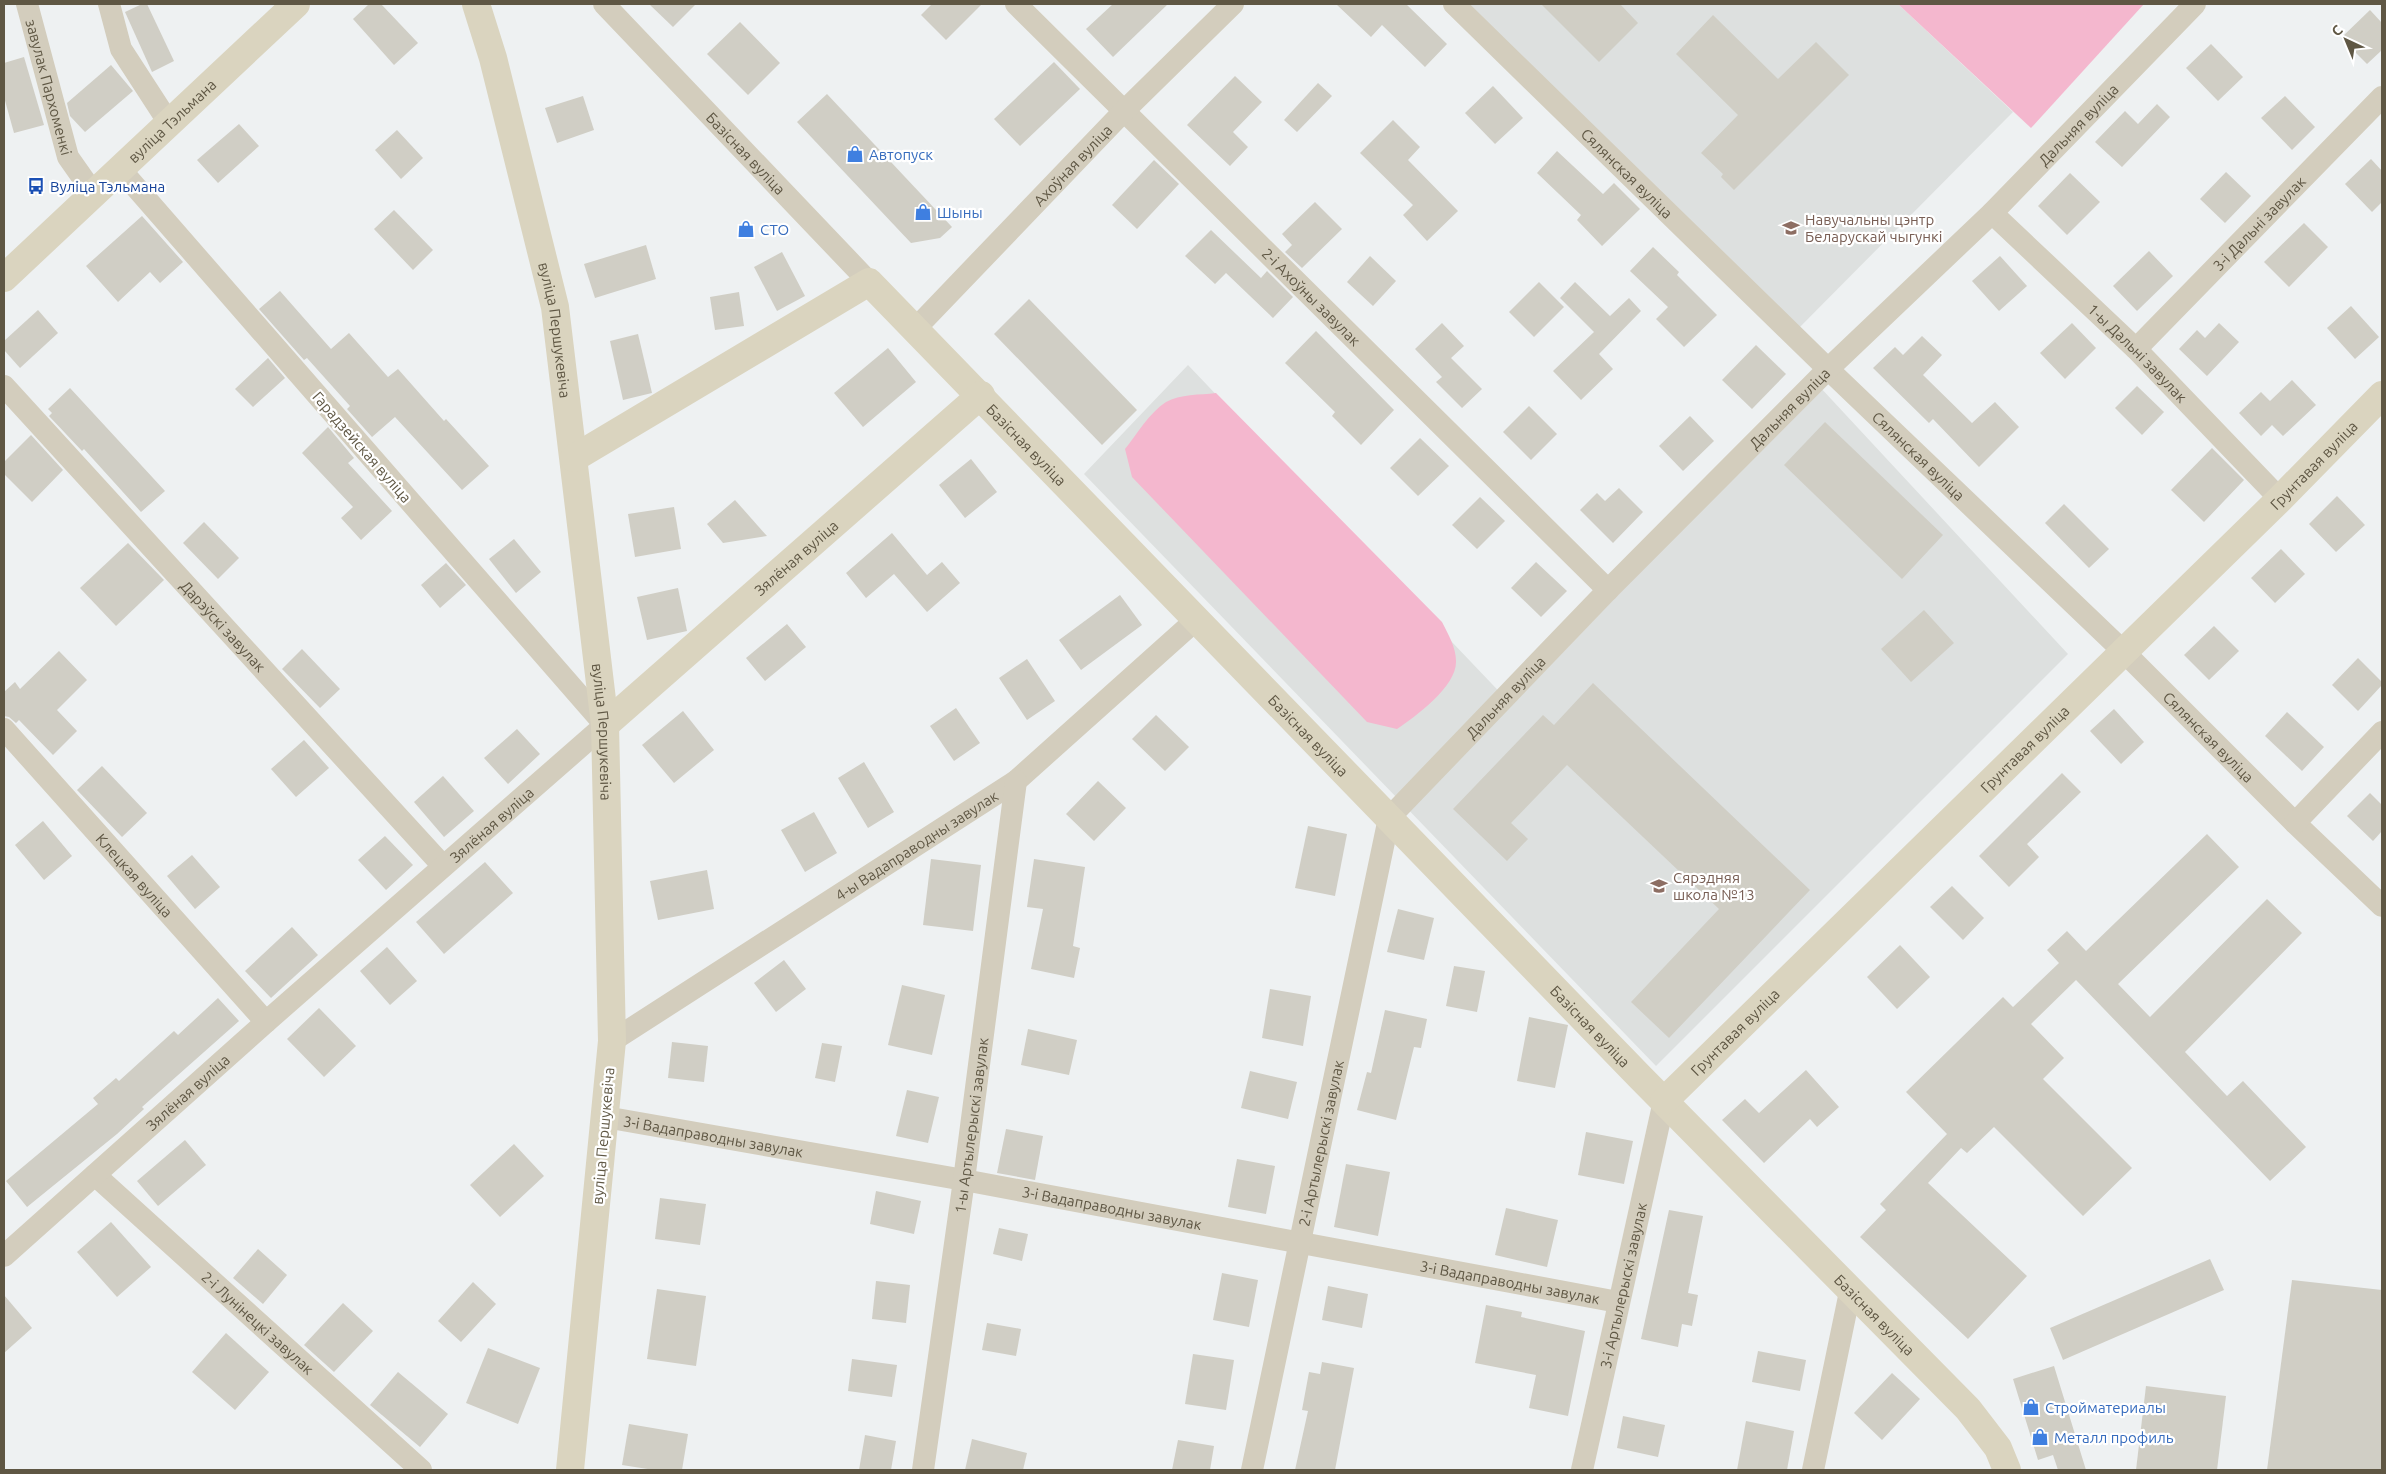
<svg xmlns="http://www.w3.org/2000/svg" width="2386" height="1474" font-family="Ubuntu,sans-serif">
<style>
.education{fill:#dde0df}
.green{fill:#f4b7ce}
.building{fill:#d0cec5}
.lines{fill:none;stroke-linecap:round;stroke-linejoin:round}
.street{stroke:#d3cdbd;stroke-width:22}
.secondary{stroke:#dad4bf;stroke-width:28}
.labels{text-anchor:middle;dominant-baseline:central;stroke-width:4.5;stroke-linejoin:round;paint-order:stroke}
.street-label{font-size:15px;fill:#5f5744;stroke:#fff}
.shop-label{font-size:15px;fill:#366cbe;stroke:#fff;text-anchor:start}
.transit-label{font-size:15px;fill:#164399;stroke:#fff;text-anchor:start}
.education-label{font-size:15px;fill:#785e54;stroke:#fff;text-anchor:start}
</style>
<rect width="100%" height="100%" fill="#eef1f2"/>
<!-- education -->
<g class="education">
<path d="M1454 4H1898L2013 112 1793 334Z"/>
<path d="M1188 365 1512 705 1819 386 2068 654 1656 1066 1084 474Z"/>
</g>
<!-- green -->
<g class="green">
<path d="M1898 4H2144L2031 128Z"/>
<path d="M1216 393 1442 622C1448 634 1456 647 1456 661 1457 686 1416 716 1397 729L1367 722 1132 477 1125 449C1137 434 1149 413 1166 402 1180 394 1200 395 1216 393Z"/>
</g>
<!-- building -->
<g class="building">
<path d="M142 4H147L174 61 152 72 125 12Z"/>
<path d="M369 4H381L418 43 394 65 353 19Z"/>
<path d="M649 4H696L673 27Z"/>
<path d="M932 4H982L946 40 921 15Z"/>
<path d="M1113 4H1168L1113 57 1086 29Z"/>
<path d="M1336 4H1406L1447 44 1425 67 1382 25 1371 37Z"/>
<path d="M1541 4H1620L1638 23 1599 62Z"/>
<path d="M2370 10 2382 23V50L2367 64 2341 38Z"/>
<path d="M1713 15 1778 79 1816 42 1849 75 1734 190 1721 177 1723 174 1701 153 1738 115 1676 54Z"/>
<path d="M740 22 780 63 748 95 707 54Z"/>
<path d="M2211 44 2243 77 2218 101 2186 68Z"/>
<path d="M24 57 44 125 14 133 4 97V63Z"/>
<path d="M1054 62 1080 89 1020 146 994 119Z"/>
<path d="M111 65 133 91 85 132 70 116 67 103Z"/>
<path d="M1235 76 1262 102 1233 132 1248 147 1230 166 1187 125Z"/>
<path d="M1318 83 1332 96 1297 132 1284 120Z"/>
<path d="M1493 86 1523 118 1495 144 1465 113Z"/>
<path d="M827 94 952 227 940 238 911 243 797 122Z"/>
<path d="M583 96 594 130 557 143 545 108Z"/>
<path d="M2285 96 2315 127 2292 150 2261 118Z"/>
<path d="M2157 104 2170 117 2122 167 2095 142 2125 111 2138 124Z"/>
<path d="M1393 120 1420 147 1408 160 1458 211 1427 241 1403 215 1413 205 1360 153Z"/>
<path d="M239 124 259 146 218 183 197 160Z"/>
<path d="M397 130 423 158 401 179 375 150Z"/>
<path d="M1557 151 1603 194 1614 183 1640 209 1602 246 1577 220 1581 215 1537 173Z"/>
<path d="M2371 159 2382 171V202L2372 212 2345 184Z"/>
<path d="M1154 160 1179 184 1137 229 1112 205Z"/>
<path d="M2226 172 2251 196 2225 223 2200 199Z"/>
<path d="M2070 173 2100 202 2067 235 2038 206Z"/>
<path d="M1315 202 1342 229 1302 268 1285 252 1292 245 1282 234Z"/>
<path d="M394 210 433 250 413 270 374 229Z"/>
<path d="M142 216 183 262 160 283 150 272 118 302 86 266Z"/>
<path d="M2304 223 2328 247 2289 287 2264 262Z"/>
<path d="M1211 230 1261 278 1267 271 1293 297 1273 318 1226 273 1215 284 1185 256Z"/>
<path d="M646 245 656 279 595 298 584 264Z"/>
<path d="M1653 247 1679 272 1677 275 1717 315 1684 347 1656 319 1668 307 1630 271Z"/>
<path d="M2149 251 2173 276 2137 311 2113 286Z"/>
<path d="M782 252 805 296 777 311 754 267Z"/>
<path d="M1370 256 1396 281 1373 306 1347 282Z"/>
<path d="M2000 256 2027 286 1999 311 1972 281Z"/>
<path d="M1539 282 1564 307 1534 337 1509 312Z"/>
<path d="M1575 282 1610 316 1629 298 1641 311 1599 354 1613 369 1581 400 1553 371 1594 332 1560 298Z"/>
<path d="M280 291 331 349 349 333 388 377 398 369 444 421 446 419 489 466 462 490 395 417 372 437 347 409 350 406 307 358 304 360 259 309Z"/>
<path d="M739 292 744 326 715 330 710 297Z"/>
<path d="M1029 299 1137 410 1102 445 994 334Z"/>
<path d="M2351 306 2379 337 2355 359 2327 328Z"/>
<path d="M38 310 58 333 20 368 4 350V341Z"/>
<path d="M1442 323 1464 346 1451 358 1482 389 1462 408 1436 382 1442 377 1415 349Z"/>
<path d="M2072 323 2096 348 2065 379 2040 353Z"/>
<path d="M2219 323 2239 342 2207 376 2179 349 2197 330 2205 338Z"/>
<path d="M1316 331 1394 410 1361 445 1332 416 1335 412 1285 363Z"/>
<path d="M638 334 652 393 623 400 610 341Z"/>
<path d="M1922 336 1942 355 1923 375 1972 423 1995 402 2019 427 1979 467 1933 419 1929 423 1873 368 1895 347 1903 355Z"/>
<path d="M1756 345 1786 374 1752 409 1722 380Z"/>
<path d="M888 348 916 382 863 427 834 393Z"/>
<path d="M268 358 285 378 253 407 235 389Z"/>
<path d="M2292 380 2316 405 2283 436 2272 425 2261 436 2239 413 2261 392 2270 401Z"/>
<path d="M2137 386 2164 412 2142 435 2115 408Z"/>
<path d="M70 388 165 491 141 512 84 449 82 451 49 416 52 413 48 409Z"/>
<path d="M1529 406 1557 434 1531 460 1503 432Z"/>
<path d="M1690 416 1714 441 1683 471 1659 446Z"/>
<path d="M1825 422 1943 535 1902 579 1784 465Z"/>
<path d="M328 427 354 458 348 463 392 511 361 540 341 518 353 507 302 453Z"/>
<path d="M31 435 63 470 32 502 4 474V462Z"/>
<path d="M1420 438 1449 466 1418 496 1390 468Z"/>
<path d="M2212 448 2244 480 2204 522 2171 490Z"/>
<path d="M971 459 997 492 965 518 939 485Z"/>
<path d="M1619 488 1643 512 1613 543 1580 510 1597 493 1605 501Z"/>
<path d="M2337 496 2365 525 2336 552 2309 524Z"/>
<path d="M1480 497 1505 521 1477 549 1452 525Z"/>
<path d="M735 500 767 536 723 543 707 524Z"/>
<path d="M2064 504 2109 549 2089 568 2045 523Z"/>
<path d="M674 507 681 549 635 557 628 514Z"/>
<path d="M204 522 239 558 218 579 183 543Z"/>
<path d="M892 533 927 575 942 562 960 583 927 612 894 574 866 598 846 573Z"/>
<path d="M514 539 541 572 516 593 489 559Z"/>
<path d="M128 543 164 580 116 626 80 588Z"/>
<path d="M2281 549 2305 574 2275 603 2251 578Z"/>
<path d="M1536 562 1567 591 1541 617 1511 588Z"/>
<path d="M446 563 466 585 440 608 421 585Z"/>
<path d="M678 588 687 631 647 640 637 597Z"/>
<path d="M1120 595 1142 625 1081 670 1059 640Z"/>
<path d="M1924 610 1954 643 1911 682 1881 649Z"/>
<path d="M787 624 806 647 765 681 746 658Z"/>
<path d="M2214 626 2239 651 2209 680 2184 655Z"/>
<path d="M302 649 340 689 320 708 282 669Z"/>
<path d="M59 651 87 680 57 710 77 731 53 755 19 720 16 723 9 717 4 716V692L15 682 20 689Z"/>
<path d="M2358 658 2382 682V685L2358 711 2332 685Z"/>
<path d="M1027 659 1055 701 1027 720 999 678Z"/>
<path d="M1593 683 1810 890 1669 1038 1631 1002 1719 909 1567 765 1511 823 1528 839 1507 861 1453 809 1543 715 1554 725Z"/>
<path d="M956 708 980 743 954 761 930 726Z"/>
<path d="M2114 709 2144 742 2121 764 2090 731Z"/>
<path d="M683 711 714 750 674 783 642 745Z"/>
<path d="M2287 712 2324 747 2302 771 2265 736Z"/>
<path d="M1156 715 1189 747 1165 771 1132 739Z"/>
<path d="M517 729 540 754 508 784 484 758Z"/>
<path d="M304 740 329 768 296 797 271 769Z"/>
<path d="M864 762 894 812 868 828 838 778Z"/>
<path d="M102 766 147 813 122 837 77 790Z"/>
<path d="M2062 773 2081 792 2027 844 2039 857 2009 887 1979 856Z"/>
<path d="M443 776 474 811 444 837 414 802Z"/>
<path d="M1098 781 1126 808 1094 841 1066 814Z"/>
<path d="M2370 793 2382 805V831L2373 841 2347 816Z"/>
<path d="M814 812 837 853 805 872 781 830Z"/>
<path d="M43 821 72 856 44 880 15 845Z"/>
<path d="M1308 826 1347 834 1335 896 1295 888Z"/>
<path d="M2207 834 2239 867 2118 984 2150 1017 2267 899 2302 933 2185 1052 2227 1096 2243 1081 2306 1147 2270 1181 2076 980 2031 1024 2064 1058 2043 1079 2132 1168 2083 1216 1994 1127 1967 1153 1961 1148 1928 1183 2027 1276 1968 1339 1860 1237 1886 1210 1880 1204 1947 1134 1906 1092 2003 997 2013 1007 2059 963 2047 950 2067 931 2086 951Z"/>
<path d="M385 836 413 865 386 890 358 860Z"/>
<path d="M192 855 220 887 195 909 167 876Z"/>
<path d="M931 859 981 865 973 931 923 925Z"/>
<path d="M1034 859 1085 867 1073 946 1080 948 1074 978 1031 969 1043 909 1027 907Z"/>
<path d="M485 862 513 893 444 954 416 922Z"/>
<path d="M707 870 714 909 658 920 650 881Z"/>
<path d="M1952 886 1984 918 1963 940 1930 907Z"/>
<path d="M1398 909 1434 918 1424 960 1387 952Z"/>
<path d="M292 927 318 955 271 998 245 971Z"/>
<path d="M1900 945 1930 977 1897 1009 1867 977Z"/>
<path d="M387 947 417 981 390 1005 360 971Z"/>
<path d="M784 960 806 989 776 1012 754 983Z"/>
<path d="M1454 966 1485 971 1477 1012 1446 1006Z"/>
<path d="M902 985 945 995 932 1055 888 1045Z"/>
<path d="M1270 989 1311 996 1303 1046 1262 1038Z"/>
<path d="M218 998 239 1021 142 1107 144 1109 117 1134 27 1207 6 1181 98 1104 93 1098 116 1078 119 1081 174 1031 178 1035Z"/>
<path d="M319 1008 356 1046 324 1077 287 1039Z"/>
<path d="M1385 1010 1427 1019 1421 1048 1414 1047 1396 1120 1357 1110 1367 1072 1371 1073Z"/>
<path d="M1529 1017 1568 1025 1555 1088 1517 1081Z"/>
<path d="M1028 1029 1077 1040 1069 1075 1021 1065Z"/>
<path d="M672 1042 708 1046 704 1082 668 1078Z"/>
<path d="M822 1043 842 1046 835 1082 815 1078Z"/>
<path d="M1806 1070 1839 1107 1817 1127 1810 1119 1764 1163 1722 1120 1745 1099 1759 1113Z"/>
<path d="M1250 1071 1297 1082 1288 1119 1241 1108Z"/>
<path d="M907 1090 939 1097 928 1143 896 1136Z"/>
<path d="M1006 1129 1043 1136 1035 1180 997 1173Z"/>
<path d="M1586 1132 1633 1141 1624 1184 1578 1175Z"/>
<path d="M185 1140 206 1165 158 1206 137 1181Z"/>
<path d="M514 1144 544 1176 500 1217 470 1185Z"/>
<path d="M1237 1159 1275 1166 1266 1214 1228 1207Z"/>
<path d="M1346 1164 1390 1172 1378 1236 1334 1227Z"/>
<path d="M876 1191 921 1201 914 1234 870 1224Z"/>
<path d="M660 1198 706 1204 700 1245 655 1239Z"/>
<path d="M1506 1208 1558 1220 1547 1267 1495 1255Z"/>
<path d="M1669 1210 1703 1216 1688 1293 1698 1295 1692 1326 1682 1324 1678 1347 1641 1339Z"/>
<path d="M111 1222 151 1267 117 1297 77 1252Z"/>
<path d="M999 1228 1028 1234 1022 1261 993 1254Z"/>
<path d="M258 1249 287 1275 263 1304 233 1278Z"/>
<path d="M2210 1259 2224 1290 2063 1360 2050 1328Z"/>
<path d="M1222 1273 1258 1280 1249 1327 1213 1320Z"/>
<path d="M2292 1280 2382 1290V1470H2267Z"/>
<path d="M876 1281 910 1285 906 1323 872 1319Z"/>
<path d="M473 1282 496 1304 461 1342 438 1321Z"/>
<path d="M1328 1286 1368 1294 1362 1328 1322 1320Z"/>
<path d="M657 1289 706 1296 696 1366 647 1359Z"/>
<path d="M4 1295 32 1328 4 1353Z"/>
<path d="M343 1303 373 1331 334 1372 304 1345Z"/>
<path d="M1486 1305 1522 1312 1521 1317 1585 1331 1568 1416 1529 1408 1536 1375 1475 1363Z"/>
<path d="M987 1323 1021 1329 1016 1356 982 1350Z"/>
<path d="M226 1333 269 1372 235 1410 192 1372Z"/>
<path d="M488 1348 540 1368 518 1424 466 1403Z"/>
<path d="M1758 1351 1806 1360 1800 1391 1752 1382Z"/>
<path d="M1193 1354 1234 1360 1226 1410 1185 1404Z"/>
<path d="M852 1359 897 1365 892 1397 848 1391Z"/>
<path d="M1322 1362 1354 1368 1335 1470H1295L1308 1411 1302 1410 1309 1372 1320 1374Z"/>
<path d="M2054 1366 2086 1470H2058L2053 1455 2038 1460 2013 1379Z"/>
<path d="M398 1372 448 1414 420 1447 370 1405Z"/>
<path d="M1892 1373 1920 1399 1882 1440 1854 1413Z"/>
<path d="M2146 1386 2226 1396 2217 1470H2136Z"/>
<path d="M1623 1416 1665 1425 1658 1457 1617 1448Z"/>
<path d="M1746 1421 1794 1431 1787 1470H1737Z"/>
<path d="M629 1424 688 1434 682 1470H654L622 1465Z"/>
<path d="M865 1435 896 1441 891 1470H859Z"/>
<path d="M972 1439 1027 1453 1023 1470H965Z"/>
<path d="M1178 1440 1214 1446 1210 1470H1172Z"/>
</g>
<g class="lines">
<!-- street -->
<g class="street">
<path id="s1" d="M27 4 68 157 94 194"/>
<path d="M109 4 121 49 169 123"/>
<path id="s2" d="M604 4 869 282"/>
<path id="s3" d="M1016 4 1608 590"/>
<path id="s4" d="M1454 4 1828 369 2123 651 2295 823 2382 906"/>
<path id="s5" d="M1992 213 2136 349 2280 499"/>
<path id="s6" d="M916 328 1124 111 1233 4"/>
<path id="s7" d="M2136 349 2382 97"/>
<path id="s8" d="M4 386 443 866"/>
<path id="s9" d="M4 729 266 1022"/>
<path d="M2295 823 2382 732"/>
<path id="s10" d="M612 1041 1016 781 1197 619"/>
<path id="s11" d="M605 1117 964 1180 1618 1302"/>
<path id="s12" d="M95 1175 421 1470"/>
<path id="s13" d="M4 1256 266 1022 605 725 120 169"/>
<path id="s14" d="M923 1470 964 1180 1016 781"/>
<path id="s15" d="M1252 1470 1389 818 1608 590 1828 369 1992 213 2195 4"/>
<path id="s16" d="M1582 1470 1664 1101"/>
<path d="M1813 1470 1850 1292"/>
</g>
<!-- secondary -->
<g class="secondary">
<path id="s17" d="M476 4 493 58 555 307 605 725 612 1041 570 1470"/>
<path id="s18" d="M4 278 296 4"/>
<path id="s19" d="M574 458 869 282 1639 1076 1968 1409 1998 1448 2007 1470"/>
<path id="s20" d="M605 725 981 395"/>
<path id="s21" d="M1664 1101 2280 499 2382 395"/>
</g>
</g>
<!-- icons -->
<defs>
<g id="shop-bare" transform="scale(1.35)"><path d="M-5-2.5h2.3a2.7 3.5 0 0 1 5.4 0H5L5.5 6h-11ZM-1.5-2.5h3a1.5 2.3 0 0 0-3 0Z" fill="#3f7fe0" stroke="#fff" stroke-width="2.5" paint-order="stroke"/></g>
<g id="bus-bare" transform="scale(1.35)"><path d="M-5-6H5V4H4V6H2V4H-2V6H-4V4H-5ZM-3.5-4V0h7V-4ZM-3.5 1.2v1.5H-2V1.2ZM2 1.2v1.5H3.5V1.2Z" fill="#1a4fb4" stroke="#fff" stroke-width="2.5" paint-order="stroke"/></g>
<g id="university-bare" transform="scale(1.35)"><path d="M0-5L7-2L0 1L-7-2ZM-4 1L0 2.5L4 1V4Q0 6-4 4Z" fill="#8d6e63" stroke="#fff" stroke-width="2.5" paint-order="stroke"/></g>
<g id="school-bare" transform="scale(1.35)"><path d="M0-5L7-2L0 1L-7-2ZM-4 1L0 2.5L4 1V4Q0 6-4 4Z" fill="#8d6e63" stroke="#fff" stroke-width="2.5" paint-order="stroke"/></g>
</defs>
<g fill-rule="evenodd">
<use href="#shop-bare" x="855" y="154"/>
<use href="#bus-bare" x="36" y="186"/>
<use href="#shop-bare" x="923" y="212"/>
<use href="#university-bare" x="1791" y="228"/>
<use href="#shop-bare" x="746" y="229"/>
<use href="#school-bare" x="1659" y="886"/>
<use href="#shop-bare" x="2031" y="1407"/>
<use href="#shop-bare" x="2040" y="1437"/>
</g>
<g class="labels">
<!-- street labels -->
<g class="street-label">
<text stroke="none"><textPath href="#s1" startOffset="86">завулак Пархоменкі</textPath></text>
<text stroke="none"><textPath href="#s18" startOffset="230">вуліца Тэльмана</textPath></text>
<text stroke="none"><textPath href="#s15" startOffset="1644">Дальняя вуліца</textPath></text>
<text stroke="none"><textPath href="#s2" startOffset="206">Базісная вуліца</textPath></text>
<text stroke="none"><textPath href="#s6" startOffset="226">Ахоўная вуліца</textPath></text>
<text stroke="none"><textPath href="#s4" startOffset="242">Сялянская вуліца</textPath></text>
<text stroke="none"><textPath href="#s7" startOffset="176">3-і Дальні завулак</textPath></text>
<text stroke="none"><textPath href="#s3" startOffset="416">2-і Ахоўны завулак</textPath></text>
<text stroke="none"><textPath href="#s17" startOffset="336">вуліца Першукевіча</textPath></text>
<text stroke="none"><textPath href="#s5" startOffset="202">1-ы Дальні завулак</textPath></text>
<text stroke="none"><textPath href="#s15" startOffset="1239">Дальняя вуліца</textPath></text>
<text stroke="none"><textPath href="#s19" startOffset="570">Базісная вуліца</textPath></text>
<text transform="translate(362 447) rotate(49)">Гарадзейская вуліца</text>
<text stroke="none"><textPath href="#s4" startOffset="648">Сялянская вуліца</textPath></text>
<text stroke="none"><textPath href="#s21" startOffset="909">Грунтавая вуліца</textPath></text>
<text stroke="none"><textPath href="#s20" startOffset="254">Зялёная вуліца</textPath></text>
<text stroke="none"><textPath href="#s8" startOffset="325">Дарэўскі завулак</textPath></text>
<text stroke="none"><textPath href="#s15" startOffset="834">Дальняя вуліца</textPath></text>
<text stroke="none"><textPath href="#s17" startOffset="741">вуліца Першукевіча</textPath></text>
<text stroke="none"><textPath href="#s19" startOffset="975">Базісная вуліца</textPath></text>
<text stroke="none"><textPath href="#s4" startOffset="1052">Сялянская вуліца</textPath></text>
<text stroke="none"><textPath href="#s21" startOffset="504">Грунтавая вуліца</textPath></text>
<text stroke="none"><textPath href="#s13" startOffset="651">Зялёная вуліца</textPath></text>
<text stroke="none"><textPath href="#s10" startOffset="362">4-ы Вадаправодны завулак</textPath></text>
<text stroke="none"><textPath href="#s9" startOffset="196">Клецкая вуліца</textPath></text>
<text stroke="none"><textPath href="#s19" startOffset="1380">Базісная вуліца</textPath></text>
<text stroke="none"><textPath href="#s21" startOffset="99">Грунтавая вуліца</textPath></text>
<text stroke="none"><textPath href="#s13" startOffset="246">Зялёная вуліца</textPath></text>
<text stroke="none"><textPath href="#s14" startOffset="348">1-ы Артылерыскі завулак</textPath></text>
<text transform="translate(603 1136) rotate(-85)">вуліца Першукевіча</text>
<text stroke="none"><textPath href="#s11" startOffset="110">3-і Вадаправодны завулак</textPath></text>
<text stroke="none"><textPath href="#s15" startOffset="334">2-і Артылерыскі завулак</textPath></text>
<text stroke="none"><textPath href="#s11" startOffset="515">3-і Вадаправодны завулак</textPath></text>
<text stroke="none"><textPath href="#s11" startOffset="920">3-і Вадаправодны завулак</textPath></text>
<text stroke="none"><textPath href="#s16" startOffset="189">3-і Артылерыскі завулак</textPath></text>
<text stroke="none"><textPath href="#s19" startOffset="1785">Базісная вуліца</textPath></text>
<text stroke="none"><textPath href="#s12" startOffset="220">2-і Лунінецкі завулак</textPath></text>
</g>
<!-- shop labels -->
<g class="shop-label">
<text x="869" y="154">Автопуск</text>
<text x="937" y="212">Шыны</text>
<text x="760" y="229">СТО</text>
<text x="2045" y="1407">Стройматериалы</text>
<text x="2054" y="1437">Металл профиль</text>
</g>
<!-- transit labels -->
<g class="transit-label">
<text x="50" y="186">Вуліца Тэльмана</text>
</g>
<!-- education labels -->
<g class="education-label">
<text x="1805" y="219">Навучальны цэнтр<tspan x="1805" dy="17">Беларускай чыгункі</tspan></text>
<text x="1673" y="877">Сярэдняя<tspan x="1673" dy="17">школа №13</tspan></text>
</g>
</g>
<!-- border -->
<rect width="2386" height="1474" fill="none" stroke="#5f5744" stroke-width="10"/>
<!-- north arrow -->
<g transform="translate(2346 40) rotate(316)" stroke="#ffffff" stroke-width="4" paint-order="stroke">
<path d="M0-4L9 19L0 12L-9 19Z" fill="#5f5744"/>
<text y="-8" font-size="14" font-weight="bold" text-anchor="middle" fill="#5f5744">С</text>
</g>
</svg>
